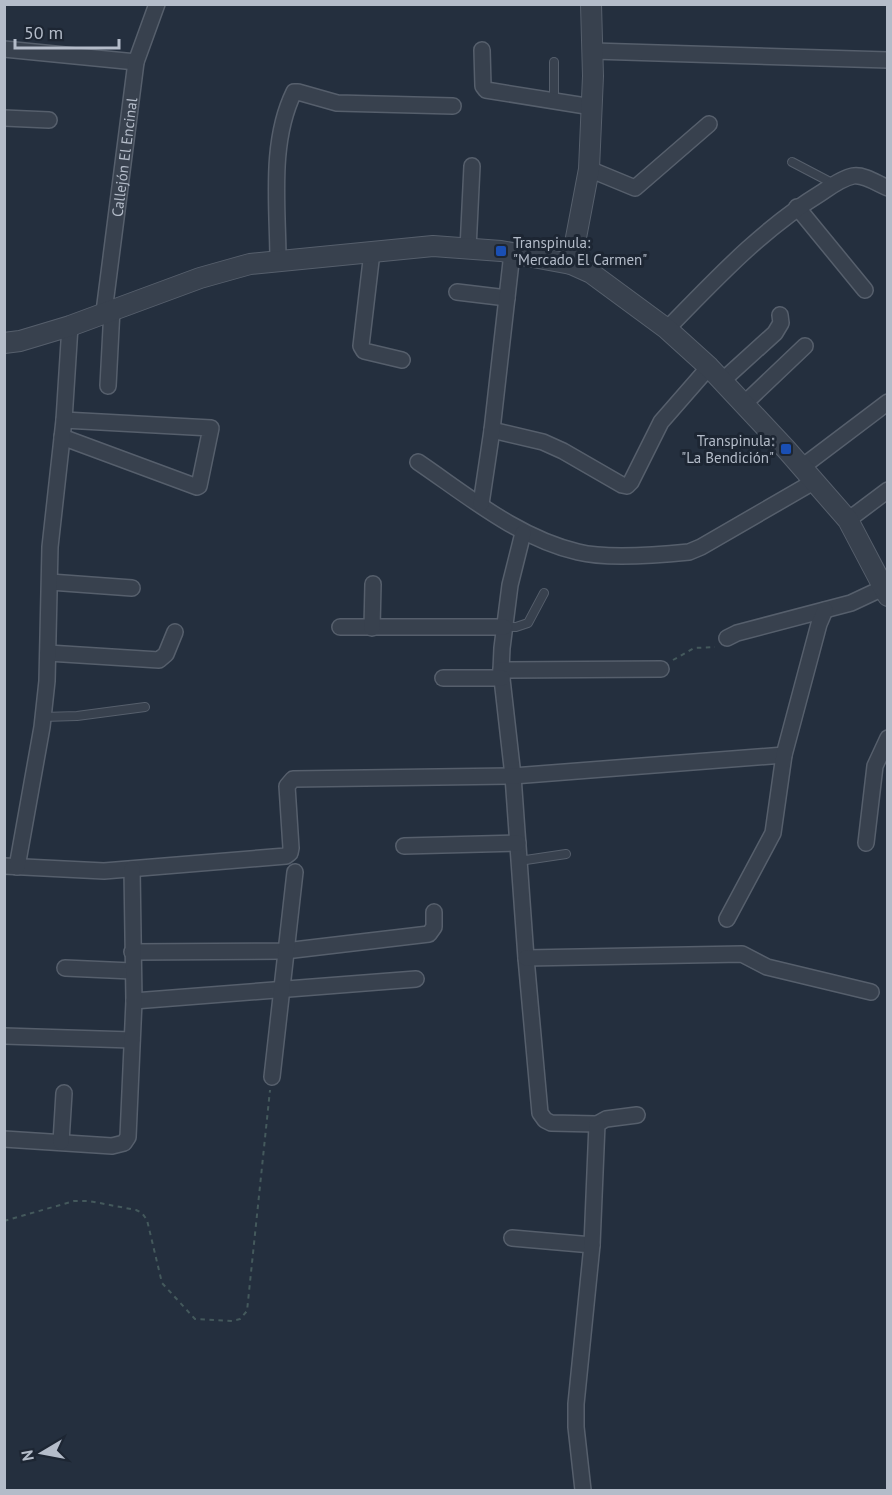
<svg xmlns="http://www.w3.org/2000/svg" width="892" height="1495" font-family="'PT Sans',sans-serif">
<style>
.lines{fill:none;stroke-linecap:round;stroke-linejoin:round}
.service-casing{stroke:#565f6c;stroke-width:10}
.minor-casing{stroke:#565f6c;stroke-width:18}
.tertiary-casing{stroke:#565f6c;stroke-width:22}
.path{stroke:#44595c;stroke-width:2;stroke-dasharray:4.5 4.5;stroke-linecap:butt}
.service{stroke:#38414e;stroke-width:8}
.minor{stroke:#38414e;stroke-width:15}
.tertiary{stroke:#38414e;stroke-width:20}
.transit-dot{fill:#1a4fb4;stroke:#1d2633;stroke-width:2}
.labels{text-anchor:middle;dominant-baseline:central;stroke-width:6;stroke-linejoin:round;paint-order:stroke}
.street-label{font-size:15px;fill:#b4bcc9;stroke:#1d2633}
.poi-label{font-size:15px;fill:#b4bcc9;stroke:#1d2633;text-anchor:start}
</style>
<rect width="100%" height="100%" fill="#242f3e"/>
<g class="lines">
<!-- service casing -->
<g class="service-casing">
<g id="service">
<path d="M554 100V62"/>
<path d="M792 162 834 184"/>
<path d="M504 627H516L528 623 544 593"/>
<path d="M43 717 77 716 145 707"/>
<path d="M519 861 566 854"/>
</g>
</g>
<!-- minor casing -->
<g class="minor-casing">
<g id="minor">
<path d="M4 49 136 62"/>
<path d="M482 50 483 86 486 90 592 107"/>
<path d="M593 51 888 60"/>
<path d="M4 118 49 120"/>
<path d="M589 169 635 188 709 124"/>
<path d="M797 207 865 290"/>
<path d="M468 249 472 166"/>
<path d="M372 252 361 346 364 351 402 360"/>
<path d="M278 261C278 207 269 143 294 92H298L337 103 453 106"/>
<path d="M457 292 507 298"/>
<path id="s1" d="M104 312 136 62 157 4"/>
<path d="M667 329C715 280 762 229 821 193 830 187 842 178 853 176 864 174 878 184 888 188"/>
<path d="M722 381 775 333 781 323 780 315"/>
<path d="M108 386 112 309"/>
<path d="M744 404 805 346"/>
<path d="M492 430 543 442 563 451 622 485 627 486 631 482 661 422 709 367"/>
<path d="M62 437 197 487 199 486 211 428 64 420"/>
<path d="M418 462C468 496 518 538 578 552 606 559 659 555 689 552L701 547 815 481"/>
<path d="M802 467 888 402"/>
<path d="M481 504 492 430 512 253"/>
<path d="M848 520 888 490"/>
<path d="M523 533 510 585 502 648 501 670 513 776 526 958 540 1113 545 1120 551 1123 597 1124 606 1119 637 1115"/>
<path d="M50 582 132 588"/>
<path d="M340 627H504"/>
<path d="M372 628 373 584"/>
<path d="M727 638 737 633 851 603 883 588"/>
<path d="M48 653 159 660 166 654 175 632"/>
<path d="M501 670 661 669"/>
<path d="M443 678H502"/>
<path d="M866 843 875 766 888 738"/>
<path d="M404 846 518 843"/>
<path d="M4 866 104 871 286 856 290 853 291 848 287 786 293 779 513 776 784 755"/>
<path d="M17 867 42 727 47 681 50 547 64 420 70 326"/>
<path d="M727 919 773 833 784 755 819 624 825 610"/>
<path d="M132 952 285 951 429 934 434 927V912"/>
<path d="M526 958 742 954 767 967 871 992"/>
<path d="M65 968 132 971"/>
<path d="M134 1001 416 979"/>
<path d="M4 1036 132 1040"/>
<path d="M272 1077 295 872"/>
<path d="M4 1139 112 1146 124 1143 128 1137 134 1001 132 869"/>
<path d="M61 1142 64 1093"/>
<path d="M512 1238 592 1245"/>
<path d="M583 1490 576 1427V1404L592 1245 597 1124"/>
</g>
</g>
<!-- tertiary casing -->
<g class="tertiary-casing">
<g id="tertiary">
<path d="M571 264 589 169 593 76 591 4"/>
<path d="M4 343 20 341 70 326 200 278 250 264 433 246 501 251 571 264 591 273 667 329 709 367 786 449 848 520 888 596"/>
</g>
</g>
<!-- path -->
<g class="path">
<path d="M673 660 694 648 715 647"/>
<path d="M4 1221 74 1201H89L136 1210 142 1213 147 1220 162 1283 195 1319 232 1321 240 1319 247 1311 270 1090"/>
</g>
<!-- service -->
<use href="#service" class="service"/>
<!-- minor -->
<use href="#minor" class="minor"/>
<!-- tertiary -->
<use href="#tertiary" class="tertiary"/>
</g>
<!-- markers -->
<g class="transit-dot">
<rect x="495" y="245" width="12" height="12" rx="3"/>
<rect x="780" y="443" width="12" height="12" rx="3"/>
</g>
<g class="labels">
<!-- street labels -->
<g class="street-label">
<text stroke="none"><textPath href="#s1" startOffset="156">Callejón El Encinal</textPath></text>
</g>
<!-- poi labels -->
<g class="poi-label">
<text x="513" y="242">Transpinula:<tspan x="513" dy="17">"Mercado El Carmen"</tspan></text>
<text x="774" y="440" text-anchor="end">Transpinula:<tspan x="774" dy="17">"La Bendición"</tspan></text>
</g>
</g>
<!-- border -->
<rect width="892" height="1495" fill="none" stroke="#b4bcc9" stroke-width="12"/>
<!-- north arrow -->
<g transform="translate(42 1453) rotate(260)" stroke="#1d2633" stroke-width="4.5" paint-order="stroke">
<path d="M0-4.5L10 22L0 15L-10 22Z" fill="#b4bcc9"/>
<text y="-9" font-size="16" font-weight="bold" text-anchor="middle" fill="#b4bcc9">N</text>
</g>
<!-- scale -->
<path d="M15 39v9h104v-9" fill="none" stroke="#b4bcc9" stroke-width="3"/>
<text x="24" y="39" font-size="18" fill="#b4bcc9" stroke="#1d2633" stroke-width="4.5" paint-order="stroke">50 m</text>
</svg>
